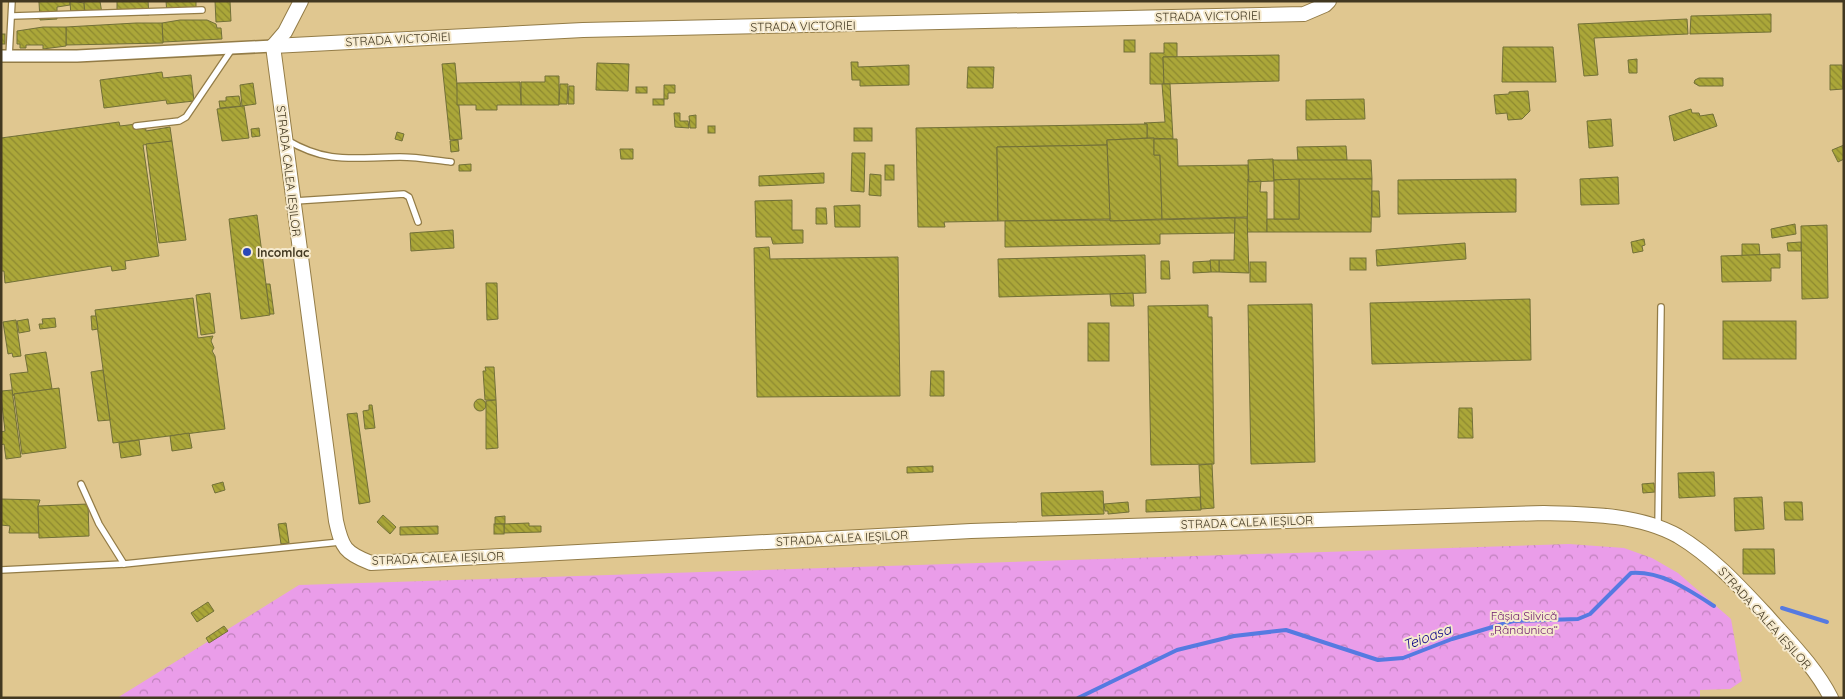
<svg xmlns="http://www.w3.org/2000/svg" width="1845" height="699" font-family="Quicksand,sans-serif">
<style>
.forest{fill:url(#forest-crowns)}
.lines{fill:none;stroke-linecap:round;stroke-linejoin:round}
.stream{stroke:#567ae1;stroke-width:4}
.building{fill:url(#building-back-hatch);stroke:#727038}
.service-casing{stroke:#937c47;stroke-width:8}
.minor-casing{stroke:#937c47;stroke-width:14}
.tertiary-casing{stroke:#937c47;stroke-width:16}
.service{stroke:#fff;stroke-width:5.5}
.minor{stroke:#fff;stroke-width:11}
.tertiary{stroke:#fff;stroke-width:14}
.poi-dot{fill:#2947b7;stroke:#f6eace;stroke-width:2}
.labels{text-anchor:middle;dominant-baseline:central;stroke-width:4;stroke-linejoin:round;paint-order:stroke}
.street-label{font-size:12px;fill:#423821;stroke:#f6eace}
.poi-label{font-size:12px;font-weight:bold;fill:#423821;stroke:#f6eace;text-anchor:start}
.park-label{font-size:12px;fill:#6a176c;stroke:#f6eace}
.water-label{font-size:14px;font-style:italic;fill:#0b0287;stroke:#f6eace}
</style>
<defs>
<pattern id="forest-crowns" width="20" height="18" patternUnits="userSpaceOnUse" patternTransform="scale(1.25)"><rect width="20" height="18" fill="#ea9de9"/><path d="M2 6a3 3 0 1 1 6 0M12 15a3 3 0 1 1 6 0" fill="none" stroke="#bf81bc"/></pattern>
<pattern id="building-back-hatch" width="6" height="6" patternUnits="userSpaceOnUse" patternTransform="scale(1.25)"><rect width="6" height="6" fill="#aba739"/><path d="M-1 5l2 2M0 0l6 6M5-1l2 2" fill="none" stroke="#8d8930"/></pattern>
</defs>
<rect width="100%" height="100%" fill="#e0c790"/>
<!-- forest -->
<path class="forest" d="M1569 544 1624 548 1652 558 1678 573 1731 619 1742 681 1730 689 1700 690V698H117L299 585Z"/>
<g class="lines">
<!-- stream -->
<g class="stream">
<path d="M1782 608 1827 622"/>
<path d="M1078 698 1177 650 1234 636 1286 630 1378 660 1403 658 1452 639 1513 621 1578 619 1590 614 1631 573C1662 571 1689 590 1714 606"/>
</g>
</g>
<!-- building -->
<g class="building">
<path d="M37 1H70V5L57 7V19L40 20 39 2Z"/>
<path d="M70 1 84 3 85 16 71 17Z"/>
<path d="M84 1H100L102 14 85 16Z"/>
<path d="M117 1H148L149 15H117Z"/>
<path d="M166 1H196V13L167 14Z"/>
<path d="M215 1H230L231 21 216 22Z"/>
<path d="M1771 14V32L1690 34 1691 16Z"/>
<path d="M1687 19 1688 34 1594 38 1598 75 1584 76 1578 24Z"/>
<path d="M180 20H207L216 24 217 28H221L222 39 163 42 162 23Z"/>
<path d="M136 23H162L163 43 66 45V27Z"/>
<path d="M43 27H66V46L43 49V45H26V48H20V44H17V31Z"/>
<rect x="1" y="34" width="4" height="10"/>
<rect x="1124" y="40" width="11" height="12"/>
<path d="M1164 43H1177V57H1163L1164 84H1150V53H1164Z"/>
<path d="M1503 47H1553L1556 82H1502Z"/>
<path d="M1279 55V81L1164 84 1163 57Z"/>
<path d="M1637 59V73H1629L1628 60Z"/>
<path d="M851 62H858V67L909 65V85L860 86V80H852Z"/>
<path d="M455 63 462 139 450 140 442 64Z"/>
<path d="M597 63 629 64 628 91 596 90Z"/>
<path d="M1830 65H1842L1843 89 1830 90Z"/>
<path d="M968 67H994L993 88H967Z"/>
<path d="M162 72 163 78 191 75 194 101 167 104 166 100 104 108 100 80Z"/>
<path d="M545 76H559V105H521V82H545Z"/>
<path d="M1699 78H1723V86H1699L1694 83 1695 80Z"/>
<path d="M520 82 521 105H497V110H476V105H457V83Z"/>
<path d="M253 83 256 104 242 106 240 85Z"/>
<path d="M560 84H568L567 104H559Z"/>
<path d="M1162 84H1170L1173 139 1147 138V124L1144 123 1165 122Z"/>
<path d="M664 85H675V93H668V99H664Z"/>
<path d="M569 86H574V104H568Z"/>
<rect x="636" y="87" width="11" height="6"/>
<path d="M1528 91 1530 111 1522 119 1508 120 1507 113 1496 114 1494 95 1509 94V92Z"/>
<path d="M239 96 241 106 220 108 219 101H226V97Z"/>
<rect x="653" y="99" width="11" height="6"/>
<path d="M1364 99 1365 119 1306 120V100Z"/>
<path d="M244 106 249 138 222 141 217 109Z"/>
<path d="M1691 109 1692 113H1699L1700 116 1713 114 1717 126 1674 141 1669 116Z"/>
<path d="M674 113H680V121H688L689 128 675 127Z"/>
<path d="M696 115V128H690L689 116Z"/>
<path d="M1611 119 1613 146 1589 148 1587 121Z"/>
<path d="M119 122 120 126 145 123 146 131 170 127 172 141 143 145 159 256 125 261 126 269 112 271 111 266 5 283 4 271H1V138Z"/>
<path d="M1147 124V138L1107 140V145L997 147 998 221 944 222 945 227H918L916 128Z"/>
<rect x="708" y="126" width="7" height="7"/>
<path d="M259 128 260 136 252 137 251 129Z"/>
<rect x="854" y="128" width="18" height="13"/>
<path d="M397 132 404 134 402 141 395 139Z"/>
<path d="M1154 138V155H1160L1162 219 1110 221 1107 140Z"/>
<path d="M1154 139H1177L1178 166 1248 165 1249 217 1162 219 1160 155H1154Z"/>
<path d="M458 140 459 151 451 152 450 141Z"/>
<path d="M172 141 186 240 159 243 146 144Z"/>
<path d="M1107 145 1110 219 998 221 997 147Z"/>
<path d="M1844 145V159L1838 162 1832 150Z"/>
<path d="M1346 146 1347 160 1298 161 1297 147Z"/>
<path d="M620 149H633V159H621Z"/>
<path d="M852 153H865L864 192 851 191Z"/>
<path d="M1273 159 1274 181 1249 182 1248 160Z"/>
<path d="M1273 160H1371L1372 179 1274 180Z"/>
<path d="M471 164V171H459V165Z"/>
<rect x="885" y="165" width="9" height="15"/>
<path d="M824 173V183L759 186V176Z"/>
<path d="M870 174 881 175V196L869 195Z"/>
<path d="M1618 177 1619 204 1581 205 1580 179Z"/>
<path d="M1248 179 1249 182 1261 181 1260 192H1267V232H1247Z"/>
<path d="M1299 179H1372L1371 232H1267V219H1299Z"/>
<path d="M1299 179V219H1274V180Z"/>
<path d="M1516 179V212L1398 214V180Z"/>
<path d="M1372 191H1379L1380 217H1372Z"/>
<path d="M792 200V230H803V243L773 244 771 237H756L755 201Z"/>
<path d="M860 205V227H835L834 206Z"/>
<path d="M816 208H826L827 224H816Z"/>
<path d="M257 215 270 315 241 319 229 219Z"/>
<path d="M1235 218V233L1160 234V244L1005 247V221L1110 220V221Z"/>
<path d="M1235 218H1247L1249 273 1219 272V260H1234Z"/>
<path d="M1795 224 1796 234 1772 238 1771 229Z"/>
<path d="M1827 225 1828 298 1802 299 1801 226Z"/>
<path d="M453 230 454 248 411 251 410 233Z"/>
<path d="M1644 239 1645 245 1642 246 1643 251 1633 253 1631 242Z"/>
<path d="M1801 242V251H1788L1787 243Z"/>
<path d="M1465 243 1466 259 1377 266 1376 250Z"/>
<path d="M1742 244H1759L1760 255 1742 256Z"/>
<path d="M769 247 770 259 898 257 900 396 757 397 754 248Z"/>
<path d="M1780 254V268H1771V281L1722 282 1721 256Z"/>
<path d="M1145 255 1146 293 999 297 998 259Z"/>
<rect x="1350" y="258" width="16" height="12"/>
<path d="M1210 260H1219V272H1211Z"/>
<path d="M1161 261H1169L1170 279H1161Z"/>
<path d="M1210 261 1211 272 1193 273V262Z"/>
<rect x="1250" y="262" width="16" height="20"/>
<path d="M486 283H497L498 319 487 320Z"/>
<path d="M266 284H270L274 314H270Z"/>
<path d="M210 293 215 333 201 335 196 295Z"/>
<path d="M1133 293 1134 306H1111L1110 294Z"/>
<path d="M193 298 198 338 213 336 211 341 214 348 212 351 215 356 225 429 113 443 95 310Z"/>
<path d="M1530 299 1531 360 1372 364 1370 303Z"/>
<path d="M1312 304 1315 462 1251 464 1248 305Z"/>
<path d="M1208 305V317H1212L1214 464 1151 465 1148 306Z"/>
<path d="M91 316H96L98 329 92 330Z"/>
<path d="M55 318 56 327 40 329 39 324H43L42 319Z"/>
<path d="M28 319 30 331 19 333 17 321Z"/>
<path d="M16 320 21 356 13 357 12 353 8 354 3 322Z"/>
<rect x="1723" y="321" width="73" height="38"/>
<rect x="1088" y="323" width="21" height="38"/>
<path d="M46 352 52 389 14 394 13 396 10 374 28 372 25 355Z"/>
<path d="M485 367H494L496 400H485L483 371H486Z"/>
<path d="M103 370 110 420 98 421 91 372Z"/>
<path d="M931 371H944V396H930Z"/>
<path d="M59 388 66 448 22 454 14 394Z"/>
<path d="M12 390 21 457 6 459 4 444 1 445V432L5 431 1 396 2 391Z"/>
<circle cx="480" cy="405" r="6"/>
<path d="M496 400 498 448 486 449V401Z"/>
<path d="M369 405H372L375 428 365 429 363 411 369 410Z"/>
<path d="M1459 408H1472L1473 438H1458Z"/>
<path d="M357 413 370 502 359 504 347 414Z"/>
<path d="M189 433 192 448 172 451 170 436Z"/>
<path d="M139 440 141 455 121 458 119 443Z"/>
<path d="M1212 464 1214 508 1201 509 1199 465Z"/>
<path d="M933 466V472L907 473V467Z"/>
<path d="M1714 472 1715 496 1679 498 1678 473Z"/>
<path d="M223 482 225 490 215 493 212 485Z"/>
<path d="M1654 483 1655 492 1643 493 1642 484Z"/>
<path d="M1103 491 1104 514 1042 516 1041 493Z"/>
<path d="M1200 497 1201 510 1146 512V500Z"/>
<path d="M1762 497 1764 529 1735 531 1734 498Z"/>
<path d="M1 499 40 500 38 506 39 533H9L10 526 1 525Z"/>
<path d="M1128 502 1129 512 1108 514V511H1105L1104 504Z"/>
<path d="M1784 502H1802L1803 520H1785Z"/>
<path d="M88 504 89 536 39 538 38 506Z"/>
<path d="M383 515 396 527 390 534 377 522Z"/>
<path d="M505 516V524H495V517Z"/>
<path d="M286 523 289 543 281 544 278 524Z"/>
<path d="M529 523V526H541V532L504 533V524Z"/>
<rect x="494" y="524" width="10" height="10"/>
<path d="M438 526V534L400 535V527Z"/>
<path d="M1743 549H1774L1775 574H1743Z"/>
<path d="M208 602 214 611 197 622 191 613Z"/>
<path d="M224 626 228 631 209 643 206 638Z"/>
</g>
<g class="lines">
<!-- service casing -->
<g class="service-casing">
<g id="service">
<path d="M12 16 202 10"/>
<path d="M9 56 12 1"/>
<path d="M136 126 179 121 186 117 232 49"/>
<path d="M287 140C329 165 355 157 400 157 417 157 434 160 451 162"/>
<path d="M295 201 404 194 409 197 418 222"/>
<path d="M81 484 99 524 124 564"/>
<path d="M1658 527 1661 307"/>
<path d="M1 570 124 564 340 542"/>
</g>
</g>
<!-- minor casing -->
<g class="minor-casing">
<path id="minor" d="M1 56H77L273 46"/>
</g>
<!-- tertiary casing -->
<g class="tertiary-casing">
<g id="tertiary">
<path d="M273 46 336 521C342 548 345 553 371 563L971 531 1544 513C1588 514 1639 514 1678 536 1713 557 1740 587 1768 617 1790 642 1816 668 1831 698"/>
<path d="M273 46 583 30 1304 14 1325 5 1329 1"/>
<path d="M273 46 285 32 301 1"/>
</g>
</g>
<!-- service -->
<use href="#service" class="service"/>
<!-- minor -->
<use href="#minor" class="minor"/>
<!-- tertiary -->
<use href="#tertiary" class="tertiary"/>
</g>
<!-- markers -->
<circle class="poi-dot" cx="247" cy="252" r="5"/>
<g class="labels">
<!-- street labels -->
<g class="street-label">
<text transform="translate(1208 16) rotate(-1)">STRADA VICTORIEI</text>
<text transform="translate(803 26) rotate(-1)">STRADA VICTORIEI</text>
<text transform="translate(398 39) rotate(-3)">STRADA VICTORIEI</text>
<text transform="translate(289 171) rotate(83)">STRADA CALEA IEȘILOR</text>
<text transform="translate(1247 522) rotate(-2)">STRADA CALEA IEȘILOR</text>
<text transform="translate(842 538) rotate(-3)">STRADA CALEA IEȘILOR</text>
<text transform="translate(438 558) rotate(-2)">STRADA CALEA IEȘILOR</text>
<text transform="translate(1765 618) rotate(48)">STRADA CALEA IEȘILOR</text>
</g>
<!-- poi labels -->
<g class="poi-label">
<text x="257" y="252">Incomlac</text>
</g>
<!-- park labels -->
<g class="park-label">
<text x="1524" y="615">Fâşia Silvică<tspan x="1524" dy="14">„Rândunica“</tspan></text>
</g>
<!-- water labels -->
<g class="water-label">
<text transform="translate(1427 637) rotate(-20)">Teioasa</text>
</g>
</g>
<!-- border -->
<rect width="1845" height="699" fill="none" stroke="#423821" stroke-width="5"/>
</svg>
